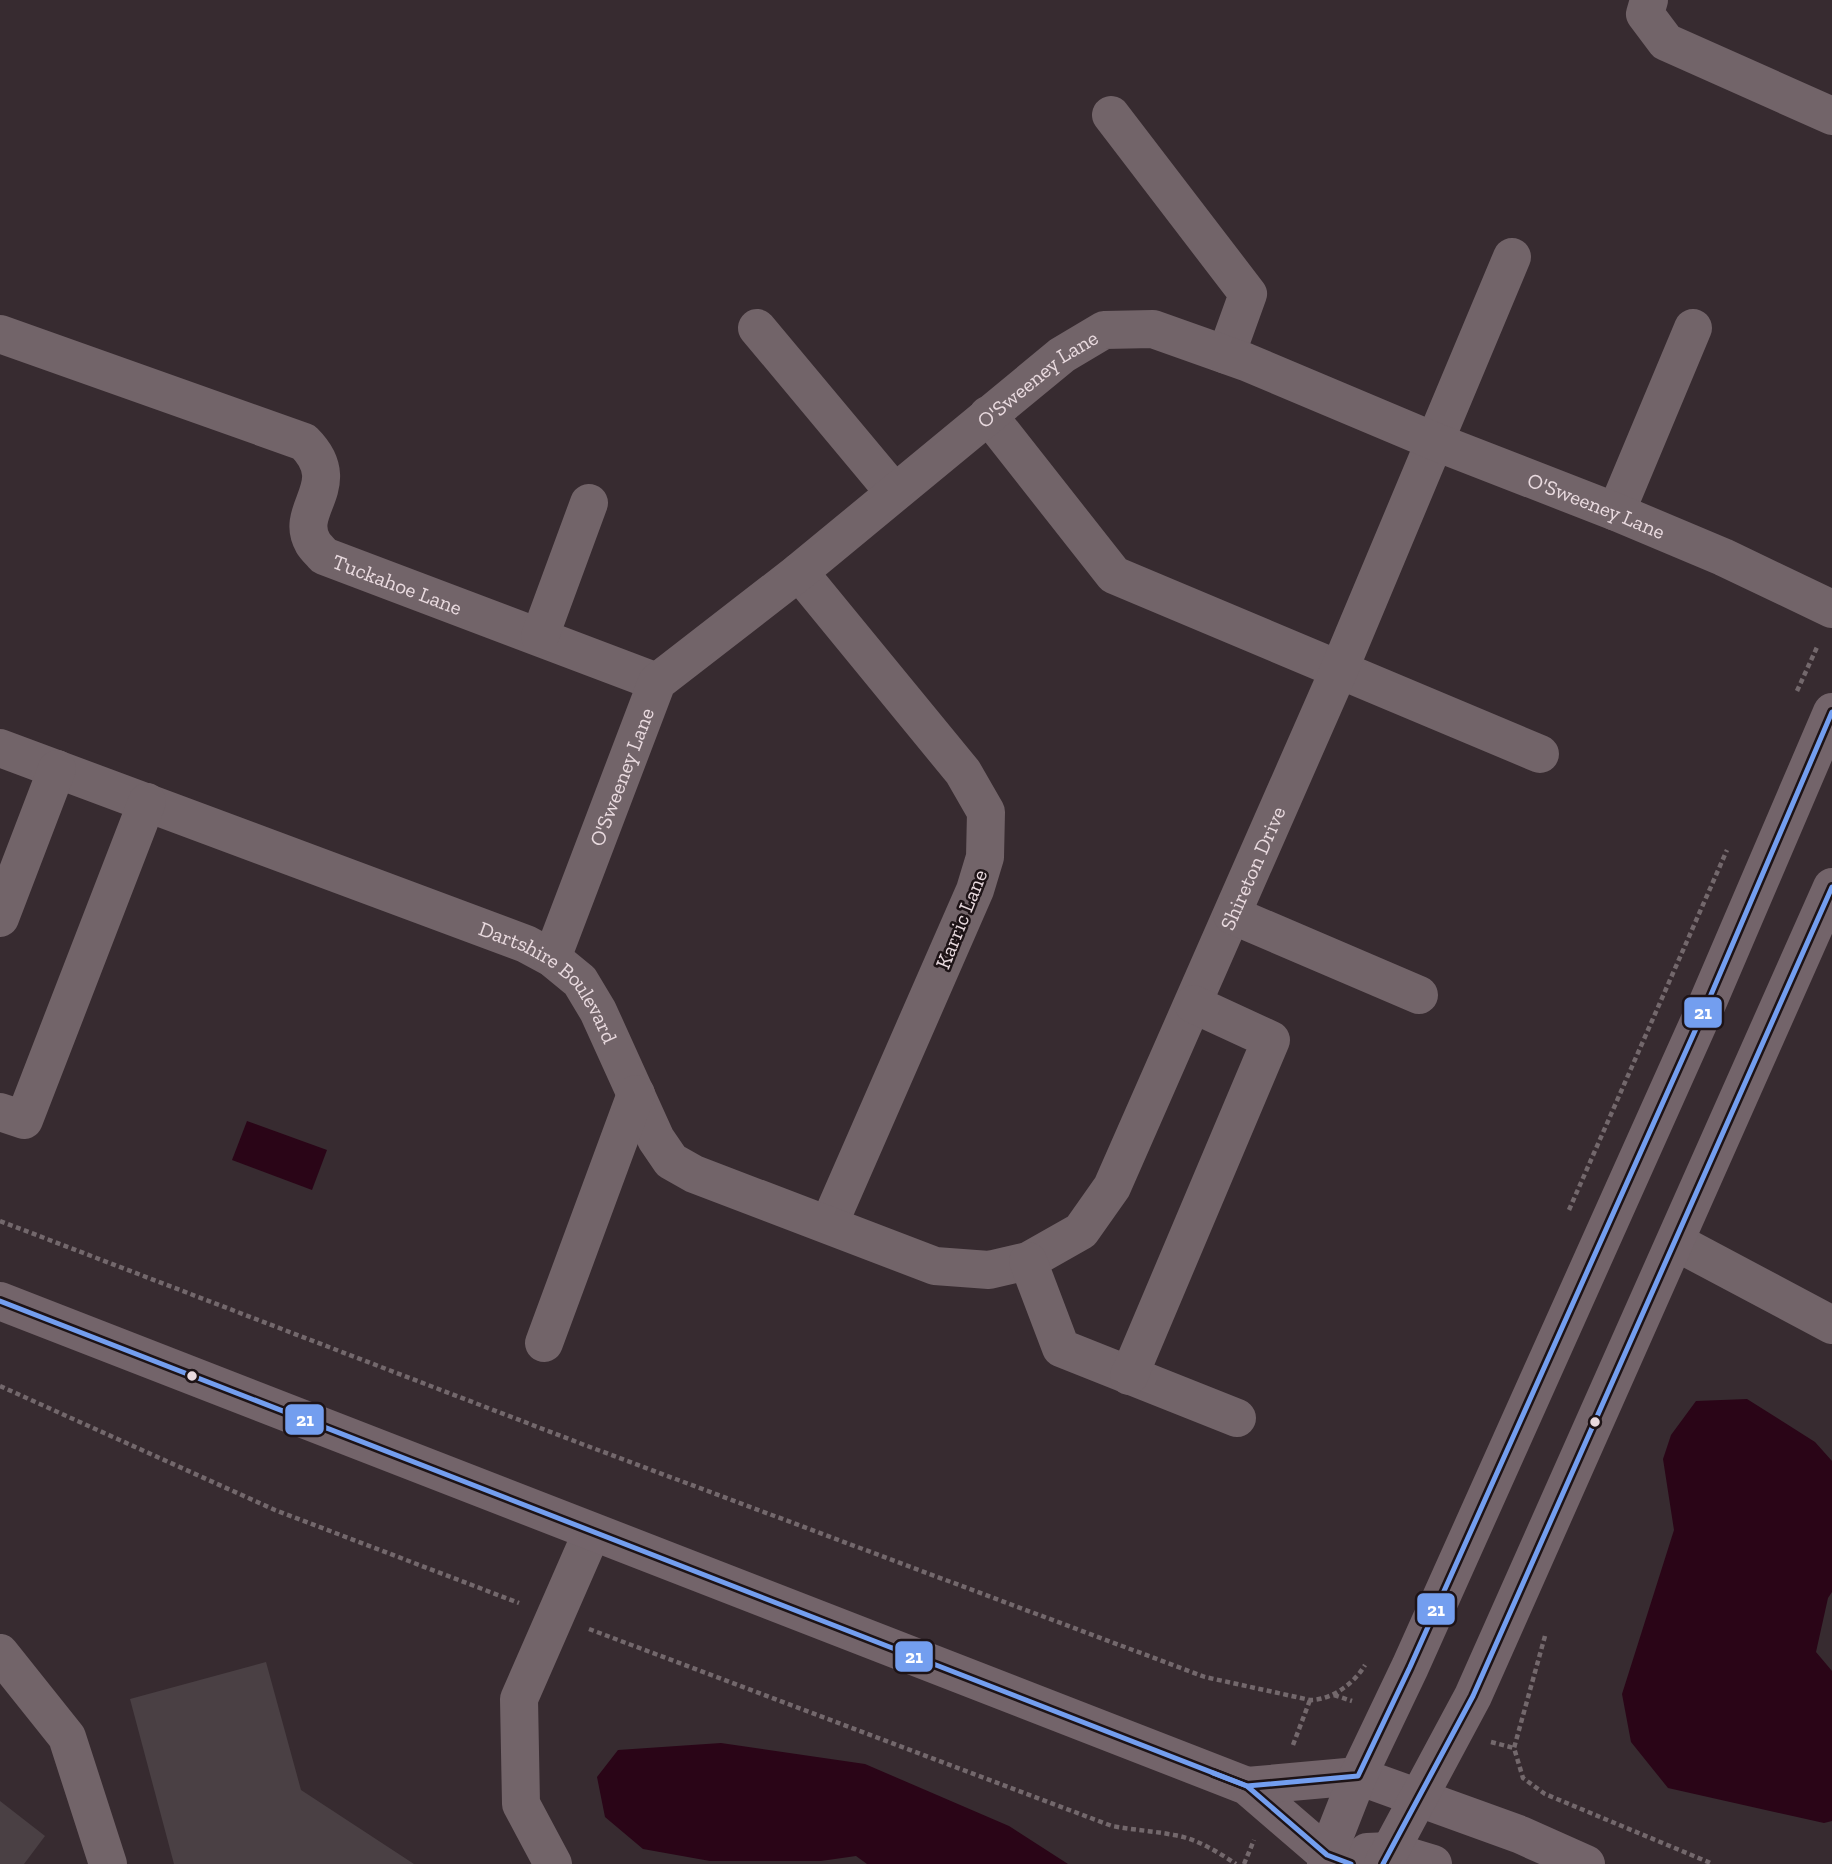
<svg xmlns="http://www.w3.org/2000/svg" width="1832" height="1864" font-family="'Zilla Slab',serif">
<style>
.water{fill:#2a0517}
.building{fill:#4a4044}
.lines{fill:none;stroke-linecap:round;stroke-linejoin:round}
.path{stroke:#73686c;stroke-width:4.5;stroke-dasharray:5 3.5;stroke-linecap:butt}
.minor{stroke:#726469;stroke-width:38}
.major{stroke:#73646a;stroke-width:38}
.bus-1-casing{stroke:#1d1316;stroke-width:10}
.bus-1{stroke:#739eef;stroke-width:5}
.bus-dot{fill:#e9dadf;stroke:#1d1316;stroke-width:2.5}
.labels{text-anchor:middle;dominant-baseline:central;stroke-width:5;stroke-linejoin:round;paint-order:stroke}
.street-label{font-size:21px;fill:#e9dadf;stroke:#1d1316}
.line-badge{stroke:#1d1316;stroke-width:2.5}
.badge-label{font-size:19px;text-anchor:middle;font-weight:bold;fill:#fff}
</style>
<rect width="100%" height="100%" fill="#372b30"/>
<!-- water -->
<g class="water">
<path d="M247 1121 327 1150 312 1190 232 1160Z"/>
<path d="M1747 1399 1815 1442 1832 1461V1592L1828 1598 1816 1652 1832 1671V1821L1824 1823 1668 1788 1631 1742 1622 1694 1674 1530 1663 1459 1671 1435 1696 1401Z"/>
<path d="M721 1743 865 1764 1009 1826 1068 1864H867L856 1856 821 1861H710L643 1849 605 1817 597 1777 618 1750Z"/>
</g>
<!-- building -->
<g class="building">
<path d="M266 1662 301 1790 414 1864H174L130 1699Z"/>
<path d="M0 1801 45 1836 24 1864H0Z"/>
</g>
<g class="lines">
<!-- path -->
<g class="path">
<path d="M1797 691 1818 645"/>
<path d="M1569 1210 1727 850"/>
<path d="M0 1221 582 1444 1205 1677 1310 1700C1331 1700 1354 1684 1365 1665"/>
<path d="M0 1386 275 1510 519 1603"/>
<path d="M589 1629 1112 1826C1134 1830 1153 1831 1174 1835 1195 1838 1218 1852 1236 1864"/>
<path d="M1545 1636 1514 1748 1523 1778 1545 1794 1713 1864"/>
<path d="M1334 1695 1352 1701"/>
<path d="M1491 1742 1514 1748"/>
<path d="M1293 1745 1310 1700"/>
<path d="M1244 1864 1254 1840"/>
</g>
<!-- minor -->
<g class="minor">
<path d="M1649 0 1645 14 1666 42 1832 116"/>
<path d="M1111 115 1248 294 1226 355"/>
<path d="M757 328 894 492"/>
<path id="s1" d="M0 334 304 442C347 485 293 509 313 543 316 548 321 552 324 556L657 682"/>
<path d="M988 415 1114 575 1540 754"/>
<path d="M1616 512 1693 328"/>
<path d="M799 572 963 772 986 812 985 857 975 890 829 1224"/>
<path d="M540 636 589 503"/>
<path id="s2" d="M0 748 526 944 552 958 580 981 598 1011 656 1139 671 1161 694 1174 935 1266 989 1270 1028 1261 1081 1231 1112 1187 1339 670 1512 257"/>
<path d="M1232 915 1419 995"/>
<path d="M0 918 57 769"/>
<path id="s3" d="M552 958 657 682 799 572 1062 355 1104 330 1153 329 1246 362 1436 442 1616 512 1723 557 1832 609"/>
<path d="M0 1112 24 1120 147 802"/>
<path d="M1676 1242 1832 1325"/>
<path d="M1028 1261 1061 1348 1237 1418"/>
<path d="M544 1343 636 1094"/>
<path d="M1129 1376 1271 1040 1193 1004"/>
<path d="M0 1653 67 1737 108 1864"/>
<path d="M553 1864 521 1804 519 1699 592 1532"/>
</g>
<!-- major -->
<g class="major">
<path d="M0 1301 1247 1786 1327 1855 1351 1864"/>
<path d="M1247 1786 1358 1776 1521 1835 1586 1864"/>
<path d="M1367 1852 1390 1851 1433 1864"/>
<path d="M1326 1864 1327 1855 1358 1776 1410 1667 1707 1004 1832 712"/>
<path d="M1383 1864 1473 1696 1832 887"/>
</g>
<!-- bus-1 casing -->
<g class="bus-1-casing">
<g id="bus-1">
<path d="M0 1301 1247 1786 1358 1776 1410 1667 1707 1004 1832 712"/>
<path d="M1213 1773 1247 1786 1327 1855 1351 1864"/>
<path d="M1383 1864 1473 1696 1832 887"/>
</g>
</g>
<!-- bus-1 -->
<use href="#bus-1" class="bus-1"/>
</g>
<!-- markers -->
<g class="bus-dot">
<circle cx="192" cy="1376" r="6"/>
<circle cx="1595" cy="1422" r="6"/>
</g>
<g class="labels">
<!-- street labels -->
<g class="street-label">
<text stroke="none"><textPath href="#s3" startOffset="782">O'Sweeney Lane</textPath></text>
<text stroke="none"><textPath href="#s3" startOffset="1391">O'Sweeney Lane</textPath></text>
<text stroke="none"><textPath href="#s1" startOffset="527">Tuckahoe Lane</textPath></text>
<text stroke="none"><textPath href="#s3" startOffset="194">O'Sweeney Lane</textPath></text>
<text stroke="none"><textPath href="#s2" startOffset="1671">Shireton Drive</textPath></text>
<text transform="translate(961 919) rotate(-68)">Karric Lane</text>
<text stroke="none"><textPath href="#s2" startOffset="604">Dartshire Boulevard</textPath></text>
</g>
</g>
<g class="line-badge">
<rect x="1683" y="996" width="40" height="33" rx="7" fill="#739eef"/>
<rect x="284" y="1403" width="41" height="33" rx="7" fill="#739eef"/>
<rect x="1416" y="1592" width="40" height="34" rx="7" fill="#739eef"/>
<rect x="894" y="1640" width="40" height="33" rx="7" fill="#739eef"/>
</g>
<g class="badge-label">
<text x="1703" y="1019">21</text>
<text x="305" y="1426">21</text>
<text x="1436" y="1616">21</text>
<text x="914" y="1663">21</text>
</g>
</svg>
